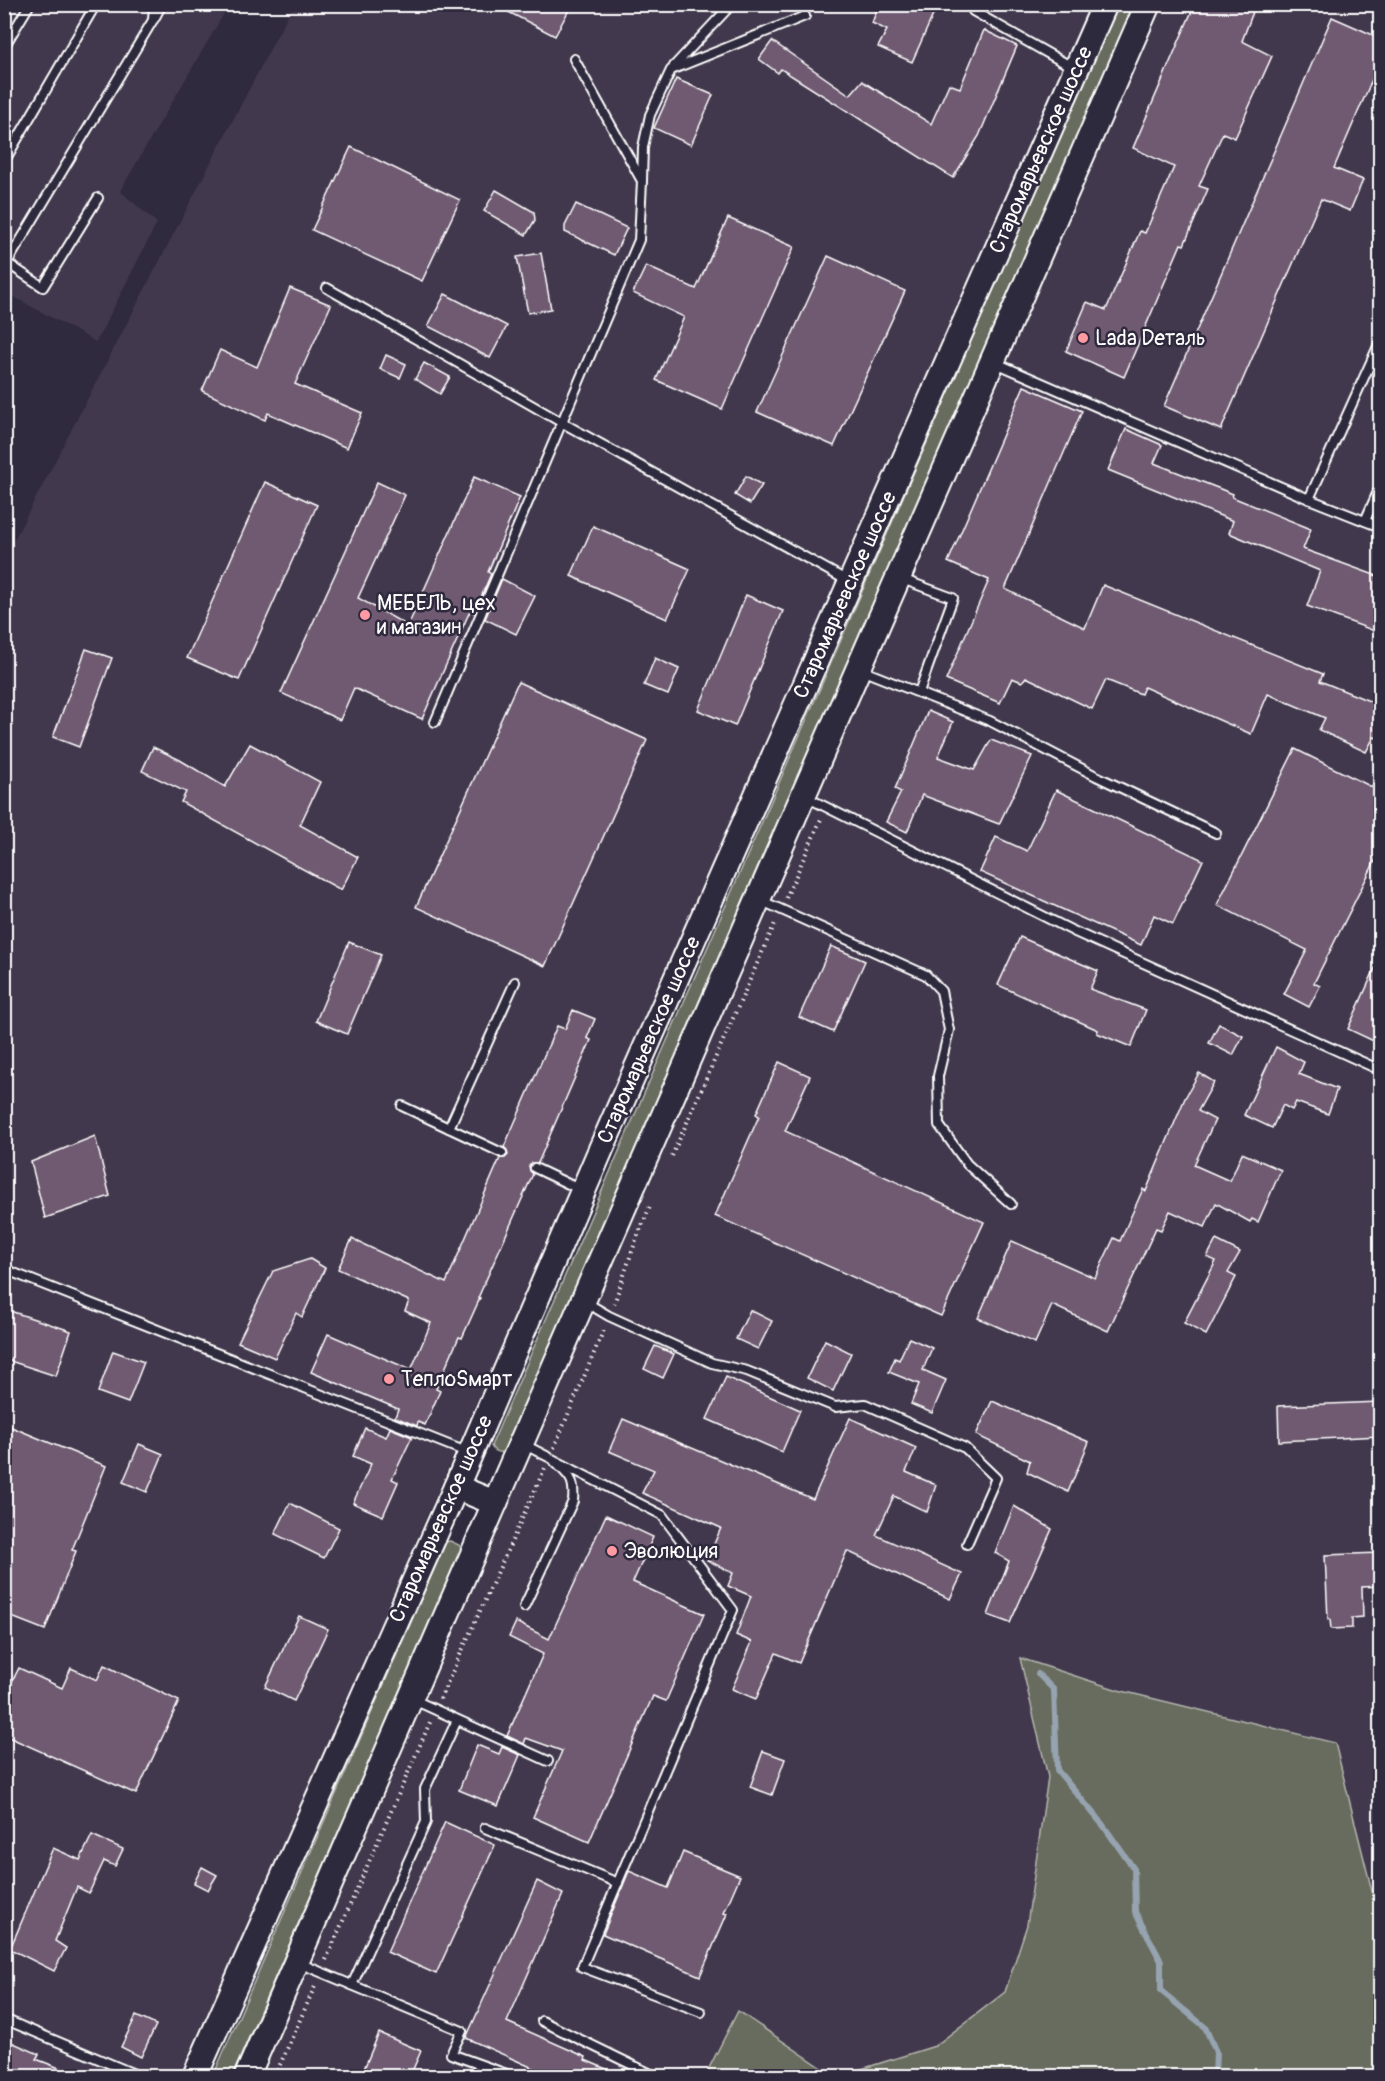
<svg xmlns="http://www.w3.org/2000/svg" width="1385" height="2081" font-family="Pangolin,sans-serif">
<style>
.built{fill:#42384d}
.green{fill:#686c5e;stroke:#b4b6ae;stroke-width:1.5}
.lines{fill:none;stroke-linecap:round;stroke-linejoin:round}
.stream{stroke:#96a3b0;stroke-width:6}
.building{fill:#6f5a72;stroke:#fff;stroke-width:1.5}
.service-casing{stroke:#fff;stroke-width:12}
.primary-casing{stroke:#fff;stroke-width:28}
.path{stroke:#fff;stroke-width:4;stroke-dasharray:1.5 4.5;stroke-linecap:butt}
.service{stroke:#2f2a3d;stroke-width:8}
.primary{stroke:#2f2a3d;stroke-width:24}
.poi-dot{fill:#ff9aa2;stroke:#2f2a3d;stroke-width:2}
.labels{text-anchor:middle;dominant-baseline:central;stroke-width:5;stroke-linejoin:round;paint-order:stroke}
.street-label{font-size:21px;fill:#fff;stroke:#2f2a3d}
.poi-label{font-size:21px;fill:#fff;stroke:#2f2a3d;text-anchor:start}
</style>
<rect width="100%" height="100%" fill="#2f2a3d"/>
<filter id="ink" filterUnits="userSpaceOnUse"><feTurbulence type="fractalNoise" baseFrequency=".0167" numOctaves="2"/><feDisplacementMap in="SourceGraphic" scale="12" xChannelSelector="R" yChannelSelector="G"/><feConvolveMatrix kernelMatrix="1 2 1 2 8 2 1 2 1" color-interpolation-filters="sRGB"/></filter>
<g filter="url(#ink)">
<!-- built -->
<g class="built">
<path d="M4 5H229L120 191 157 223 96 342 5 292Z"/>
<path d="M293 5H1092L784 699 182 2076H5L4 559Z"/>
<path d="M1157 5H1380V1923L1335 1743 1118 1690 1021 1658 1048 1777 1027 1925 1005 1992 935 2046 839 2076H834L738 2011 705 2076H253Z"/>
</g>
<!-- green -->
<g class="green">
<path d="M1121 8 1129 11 1132 16 505 1452C498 1453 494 1452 491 1446L1115 9Z"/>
<path d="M450 1541 459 1545 462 1549 232 2076H213L446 1542Z"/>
<path d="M1020 1658 1118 1690 1335 1743 1380 1923V2076H839L935 2046 1005 1992 1027 1925 1048 1777Z"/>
<path d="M738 2011 834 2076H705Z"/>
</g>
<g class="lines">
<!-- stream -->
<path class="stream" d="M1038 1674 1054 1690 1057 1770 1103 1825 1134 1869 1135 1912 1161 1961V1991L1205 2027 1216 2052 1215 2076"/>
</g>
<!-- building -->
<g class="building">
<path d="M493 4H572L555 36Z"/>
<path d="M879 4H938L912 62 878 47 887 30 872 23Z"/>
<path d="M1195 4H1256L1242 41 1272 56 1235 138 1223 133 1199 186 1208 189 1184 245 1181 244 1124 377 1066 351 1087 302 1106 310 1140 231 1145 233 1174 167 1133 148Z"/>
<path d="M1332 17 1380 38V61L1334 168 1363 180 1350 211 1321 199 1221 430 1164 406Z"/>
<path d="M984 30 1017 46 979 136 953 178 781 69 778 73 759 59 772 41 850 95 862 81 931 124 949 84 960 88Z"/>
<path d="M676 79 713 95 691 145 654 128Z"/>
<path d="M351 147 460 200 422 281 312 230Z"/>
<path d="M496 190 534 212 535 220 526 235 484 211Z"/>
<path d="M576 204 627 228 614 255 565 232V226Z"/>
<path d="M728 218 794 247 722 409 656 380 684 317 633 293 646 266 696 289Z"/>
<path d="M541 253 551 309 528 313 517 257Z"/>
<path d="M828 256 905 291 834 446 757 412Z"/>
<path d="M290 288 331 305 295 384 362 413 347 448 268 413 265 420 202 391 220 350 257 367Z"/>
<path d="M445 294 507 326 490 358 428 326Z"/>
<path d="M386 355 406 364 400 378 380 369Z"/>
<path d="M424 363 450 377 440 394 415 379Z"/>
<path d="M1024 386 1082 411 1005 589 1085 628 1103 585 1323 674 1320 681 1372 702 1373 708 1380 710V739L1374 737 1366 752 1319 730 1325 718 1268 694 1251 734 1144 687 1141 694 1106 680 1092 709 1026 677 1022 682 1012 678 1000 703 946 680 989 580 948 562Z"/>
<path d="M1126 429 1162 445 1154 463 1233 494 1232 497 1311 529 1303 549 1380 577V633L1307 606 1320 571 1229 533 1233 521 1108 470Z"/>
<path d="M746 476 762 485 750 504 735 495Z"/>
<path d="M474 477 520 497 488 572 491 574 474 613 470 611 422 719 354 688 340 720 281 693 377 482 405 495 358 598 408 626Z"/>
<path d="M265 482 317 505 239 680 187 658Z"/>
<path d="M593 526 690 569 667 619 571 576Z"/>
<path d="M502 579 535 596 516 634 485 619Z"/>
<path d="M746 595 783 611 735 726 698 710Z"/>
<path d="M86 649 112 658 79 747 53 737Z"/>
<path d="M655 658 679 669 668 695 644 685Z"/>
<path d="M518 682 647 740 545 966 416 907Z"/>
<path d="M928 711 953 722 938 757 974 770 991 740 1032 756 999 824 922 795 907 832 886 822 901 792 895 789Z"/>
<path d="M250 744 320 782 300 825 358 857 341 890 181 802 186 792 142 771 153 747 180 760 225 787Z"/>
<path d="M1295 749 1380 791V851L1314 983 1320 986 1309 1007 1284 994 1307 950 1217 905Z"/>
<path d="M1056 790 1203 860 1173 924 1154 915 1141 945 980 872 996 837 1027 851Z"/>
<path d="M1020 937 1098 971 1090 989 1146 1010 1131 1047 1097 1033 1098 1030 998 985Z"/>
<path d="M349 942 381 955 347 1034 316 1021Z"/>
<path d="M831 946 865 961 833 1032 799 1017Z"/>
<path d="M1380 957V1044L1348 1029Z"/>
<path d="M573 1010 595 1019 587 1038 591 1040 538 1163H532L529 1166 530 1171 533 1174 478 1298H480L462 1338 459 1337 436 1389 440 1391 425 1425 418 1422 417 1426 395 1417 398 1409 311 1372 328 1334 411 1370 431 1323 405 1311 409 1301 338 1269 352 1239 446 1283 500 1158H505L508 1155 507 1150 504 1147 557 1026 565 1029Z"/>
<path d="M1219 1024 1243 1036 1233 1055 1209 1043Z"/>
<path d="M1276 1047 1304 1062 1299 1074 1337 1089 1328 1114 1296 1102 1292 1110 1283 1105 1272 1128 1244 1115Z"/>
<path d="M779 1062 810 1076 785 1131 984 1222 941 1316 715 1216 759 1116 756 1114Z"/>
<path d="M1199 1073 1214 1082 1198 1111 1215 1120 1194 1165 1230 1181 1242 1153 1281 1170 1258 1222 1252 1219 1250 1222 1216 1203 1205 1227 1170 1211 1161 1230 1156 1228 1108 1331 1052 1305 1035 1343 978 1318 1012 1241 1095 1278 1114 1238 1120 1241 1143 1189 1146 1191 1185 1098Z"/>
<path d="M95 1136 110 1196 45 1218 31 1162Z"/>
<path d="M1216 1240 1240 1252 1228 1273 1236 1277 1206 1335 1184 1323 1216 1261 1207 1257Z"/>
<path d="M310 1259 325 1268 302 1317 296 1313 275 1358 238 1342 273 1271Z"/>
<path d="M4 1309 71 1331 56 1376 4 1359Z"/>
<path d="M750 1310 772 1321 758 1349 736 1339Z"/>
<path d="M909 1338 932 1348 923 1370 946 1380 932 1413 911 1404 919 1384 889 1372 895 1358 899 1360Z"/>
<path d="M825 1340 851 1353 833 1391 807 1378Z"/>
<path d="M655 1346 674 1354 663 1378 644 1369Z"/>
<path d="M113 1351 144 1362 128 1403 98 1392Z"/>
<path d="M726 1377 800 1410 782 1452 707 1419Z"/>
<path d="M992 1401 1089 1442 1068 1492 1027 1472 1030 1461 976 1435Z"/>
<path d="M1380 1402V1436L1279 1441 1278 1406Z"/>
<path d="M850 1418 916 1448 906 1472 936 1485 927 1512 894 1496 876 1535 962 1574 950 1599 847 1551 799 1663 776 1653 756 1699 732 1689 752 1642 736 1635 751 1596 728 1586 733 1573 707 1560 721 1528 642 1493 654 1470 609 1451 623 1419 813 1499Z"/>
<path d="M4 1424 106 1466 72 1550 76 1551 45 1630 4 1614Z"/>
<path d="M365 1428 386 1437 390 1428 412 1437 392 1479 398 1482 383 1516 353 1503 371 1464 353 1456Z"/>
<path d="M139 1444 163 1454 147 1492 123 1482Z"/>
<path d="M290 1503 339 1528 324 1558 275 1534Z"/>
<path d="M1014 1506 1052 1529 1010 1623 988 1615 1009 1561 995 1553Z"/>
<path d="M606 1515 653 1537 633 1582 704 1614 666 1701 653 1696 589 1842 533 1817 562 1751 526 1738 524 1744 507 1736 543 1654 509 1637 516 1622 549 1639Z"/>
<path d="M1380 1553V1586L1362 1587 1363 1617 1352 1618V1628L1331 1629 1330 1619H1328L1325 1555Z"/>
<path d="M299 1616 328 1629 294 1701 265 1687Z"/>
<path d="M104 1665 179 1701 136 1794 4 1735V1697L19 1668 62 1688 71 1668 97 1680Z"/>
<path d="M477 1745 499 1754 502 1747 520 1755 498 1806 459 1790Z"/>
<path d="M763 1751 785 1759 772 1795 750 1787Z"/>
<path d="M445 1822 495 1845 436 1974 387 1952Z"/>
<path d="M92 1835 123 1849 115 1866 104 1861 89 1893 77 1887 55 1941 66 1948 54 1971 10 1949 53 1848 80 1860Z"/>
<path d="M683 1852 740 1876 724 1913 727 1914 700 1976 603 1934 629 1871 668 1888Z"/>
<path d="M202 1867 217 1875 208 1890 194 1883Z"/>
<path d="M537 1881 563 1894 507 2022 586 2057 585 2060 623 2076H551L466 2038Z"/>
<path d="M136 2016 156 2025 141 2057 121 2047Z"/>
<path d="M379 2033 421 2051 410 2076H361Z"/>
<path d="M4 2039 39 2054 36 2059 78 2075 77 2076H4Z"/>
</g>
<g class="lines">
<!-- service casing -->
<g class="service-casing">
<g id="service">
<path d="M973 11 1072 67"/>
<path d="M154 19 162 4"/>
<path d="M4 47 30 4"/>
<path d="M674 66 732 4"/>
<path d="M4 162 96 4"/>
<path d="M642 180 643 147 650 115 671 70 805 16"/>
<path d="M4 263H7L153 20 154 4"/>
<path d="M7 263 43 287 98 198"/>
<path d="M327 288 561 422 846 580"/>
<path d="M996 363 1309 499 1380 527"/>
<path d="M1309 499 1380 342"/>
<path d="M1365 521 1380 487"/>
<path d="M902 579 953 598 919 692"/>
<path d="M861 670 990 721 1096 776 1216 833"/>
<path d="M435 722 639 240 642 181 574 59"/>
<path d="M806 797 1073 931 1380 1070"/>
<path d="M762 901 926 975 941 991 949 1030 938 1076 939 1125 967 1164 1011 1204"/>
<path d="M402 1106 502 1153"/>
<path d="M449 1128 515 982"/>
<path d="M535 1168 581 1190"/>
<path d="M4 1269 469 1453"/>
<path d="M587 1303 609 1316 712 1363 747 1371 835 1407 865 1404 965 1448 996 1478 967 1544"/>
<path d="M523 1444 662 1515 733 1610 582 1967 701 2012"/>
<path d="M524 1607 573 1501C575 1479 570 1477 555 1462"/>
<path d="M414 1700 548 1761"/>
<path d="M485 1828 618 1883"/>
<path d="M299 1963 462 2031 451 2054 512 2076"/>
<path d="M352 1985 426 1822 425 1789 457 1720"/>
<path d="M4 2019 139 2076"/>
<path d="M542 2021 655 2076"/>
</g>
</g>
<!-- primary casing -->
<g class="primary-casing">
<g id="primary">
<path d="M456 1487 495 1503"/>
<path d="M195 2076 456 1487 601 1149 1105 4"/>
<path d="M247 2076 495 1503 1148 4"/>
</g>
</g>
<!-- path -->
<g class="path">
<path d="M786 898 822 817"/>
<path d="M672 1156 776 921"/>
<path d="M614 1304 636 1240 651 1204"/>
<path d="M554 1448 605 1327"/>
<path d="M440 1699 545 1468"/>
<path d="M326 1960 431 1720"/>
<path d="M275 2076 316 1984"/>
</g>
<!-- service -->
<use href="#service" class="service"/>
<!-- primary -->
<use href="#primary" class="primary"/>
</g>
</g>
<!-- markers -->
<g class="poi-dot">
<circle cx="1083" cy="338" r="6"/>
<circle cx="365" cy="615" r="6"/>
<circle cx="389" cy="1379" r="6"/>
<circle cx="612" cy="1551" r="6"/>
</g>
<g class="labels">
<!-- street labels -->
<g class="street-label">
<text transform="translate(1041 150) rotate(-66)">Старомарьевское шоссе</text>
<text transform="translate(845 595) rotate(-66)">Старомарьевское шоссе</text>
<text transform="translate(649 1040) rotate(-66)">Старомарьевское шоссе</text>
<text transform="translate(441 1519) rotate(-66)">Старомарьевское шоссе</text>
</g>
<!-- poi labels -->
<g class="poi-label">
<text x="1095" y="338">Lada Dеталь</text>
<text x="377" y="603">МЕБЕЛЬ, цех<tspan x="377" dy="24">и магазин</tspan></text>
<text x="401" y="1379">ТеплоSмарт</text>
<text x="624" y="1551">Эволюция</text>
</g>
</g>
<!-- margin -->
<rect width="1385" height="2081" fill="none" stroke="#2f2a3d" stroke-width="24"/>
<rect x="12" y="12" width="1361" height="2057" fill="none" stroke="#fff" stroke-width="2" filter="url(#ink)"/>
</svg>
